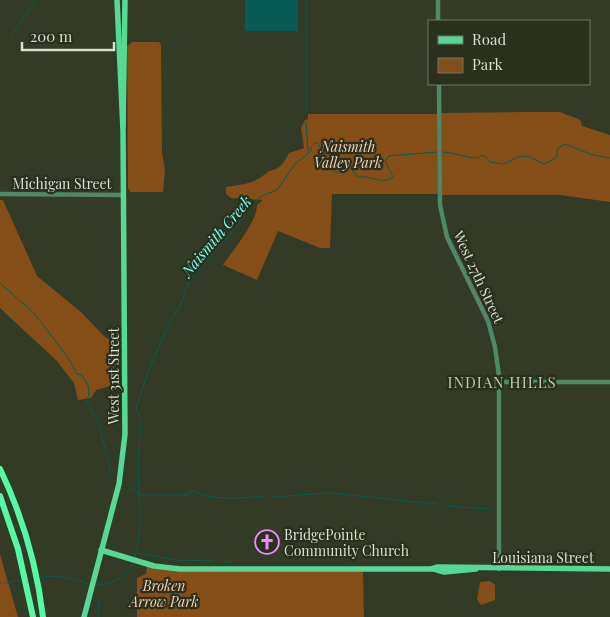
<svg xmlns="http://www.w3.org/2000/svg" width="610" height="617" font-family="'Playfair Display',serif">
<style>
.green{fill:#854d17}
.water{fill:#065b57}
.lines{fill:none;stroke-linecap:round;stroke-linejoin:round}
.stream{stroke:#065b57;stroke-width:1}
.minor{stroke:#4f8866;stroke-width:4.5}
.major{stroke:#56d994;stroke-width:5.5}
.highway{stroke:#55f9a5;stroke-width:6}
.labels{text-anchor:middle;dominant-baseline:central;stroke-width:4.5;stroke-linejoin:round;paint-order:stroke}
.park-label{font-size:14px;font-style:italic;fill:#f6ceb1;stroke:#29301c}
.street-label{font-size:14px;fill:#dadfd2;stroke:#29301c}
.poi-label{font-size:14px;fill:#dadfd2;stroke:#29301c;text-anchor:start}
.water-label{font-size:15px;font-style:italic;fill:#76fdf4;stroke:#29301c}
.neighbourhood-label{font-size:15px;letter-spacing:1px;fill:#bfc9b0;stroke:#29301c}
</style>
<rect width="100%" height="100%" fill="#333a26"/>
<!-- green -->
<g class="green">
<path d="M132 42H159L161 45 162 153 165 170 163 192H130L128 188 127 46Z"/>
<path d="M521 112H560C568 116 574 116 581 121L582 126 610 135V202L560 195H442L441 113Z"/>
<path d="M308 114H437L438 194H332L330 248H320L278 231 257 280 223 265C233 250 257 222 257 205L263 200 231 198 226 194V187C246 184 254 184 269 171 279 170 285 162 289 153L304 148 301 128 305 120 308 119Z"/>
<path d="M0 200H3L37 276 81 312 104 336 114 343V385L96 390 91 398 78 400 74 383 56 360 0 308Z"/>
<path d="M0 554 18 617H0Z"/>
<path d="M147 566 363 571 364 617H137V578L146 574Z"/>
<path d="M490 581 495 585V600L481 605 477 599 480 582Z"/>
</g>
<!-- water -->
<rect class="water" x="245" y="0" width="53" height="31"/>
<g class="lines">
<!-- stream -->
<g class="stream">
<path d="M306 0V111"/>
<path d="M11 36 36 0"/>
<path d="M306 122 308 151"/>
<path d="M441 152C455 152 465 158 478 158L481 155 486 157 490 162 503 164 518 157 527 156 544 164 556 158 558 148 565 144 593 155 610 158"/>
<path d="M0 283 34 313 69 359 77 374 82 375 88 385 89 395 86 401 98 421 111 473"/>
<path d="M129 486 140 495H188L191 490C210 500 239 499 262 496"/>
<path d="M272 497 329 493 437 504"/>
<path d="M444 506 491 509"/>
<path d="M137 553 176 560 213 561"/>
<path d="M135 557C144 525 138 493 138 461 138 442 145 426 136 408L148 372 170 321 180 307 189 281 233 231 249 208 262 196 277 190 295 164 311 151V147L315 143H318L323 154 332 153 334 156 331 163 334 172H342L348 165 358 177C370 175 383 185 393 177L385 161 389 156 437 152"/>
<path d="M222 562H232"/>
<path d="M40 576 63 577 90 584"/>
<path d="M0 583H1"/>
<path d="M5 583 21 580"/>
<path d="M96 585C113 585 127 577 134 561"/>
<path d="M98 617 99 598"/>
</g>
<!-- minor -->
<g class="minor">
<path d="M438 0V21"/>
<path d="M439 84 440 205 447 237 488 321 495 347 499 376V569"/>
<path d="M0 194 123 195"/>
<path d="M499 382H610"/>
</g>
<!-- major -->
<g class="major">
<path d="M123 126 125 0"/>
<path d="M101 550 154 566 180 569H431L438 567 610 569"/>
<path d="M434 569 444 572 476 569"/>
<path d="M84 617 119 484 125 434 123 130 117 0"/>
</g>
<!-- highway -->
<g class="highway">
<path d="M0 469C22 515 37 567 43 617"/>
<path d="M0 496 18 549 33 617"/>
</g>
</g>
<!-- icons -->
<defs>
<g id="church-ring" transform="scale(1.25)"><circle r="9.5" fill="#29301c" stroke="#eb8dfc" stroke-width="1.5"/><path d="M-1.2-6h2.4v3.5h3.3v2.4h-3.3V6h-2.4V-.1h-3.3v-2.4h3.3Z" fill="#eb8dfc"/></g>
</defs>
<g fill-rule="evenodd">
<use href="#church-ring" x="267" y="542"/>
</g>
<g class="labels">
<!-- park labels -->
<g class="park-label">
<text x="348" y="146">Naismith<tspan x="348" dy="16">Valley Park</tspan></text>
<text x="164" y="585">Broken<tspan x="164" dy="16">Arrow Park</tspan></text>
</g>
<!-- street labels -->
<g class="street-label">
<text x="62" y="183">Michigan Street</text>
<text transform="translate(479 277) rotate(65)">West 27th Street</text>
<text transform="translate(113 376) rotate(-90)">West 31st Street</text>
<text x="543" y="557">Louisiana Street</text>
</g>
<!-- poi labels -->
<g class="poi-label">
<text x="284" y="534">BridgePointe<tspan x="284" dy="16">Community Church</tspan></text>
</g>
<!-- water labels -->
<g class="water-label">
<text transform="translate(216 236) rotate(-50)">Naismith Creek</text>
</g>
<!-- neighbourhood labels -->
<g class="neighbourhood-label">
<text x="502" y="382">INDIAN HILLS</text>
</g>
</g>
<!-- legend -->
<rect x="428" y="20" width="162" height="65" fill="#29301c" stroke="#707665"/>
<rect x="438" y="36" width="25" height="8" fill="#56d994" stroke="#707665"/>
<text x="472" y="45" font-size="15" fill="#dadfd2">Road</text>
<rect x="438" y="58" width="25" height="15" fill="#854d17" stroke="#707665"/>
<text x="472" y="70" font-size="15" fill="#dadfd2">Park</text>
<!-- scale -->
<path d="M22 42v8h92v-8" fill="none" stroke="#dadfd2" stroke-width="2.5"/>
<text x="30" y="42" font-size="15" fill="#dadfd2" stroke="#29301c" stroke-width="4" paint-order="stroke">200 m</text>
</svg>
